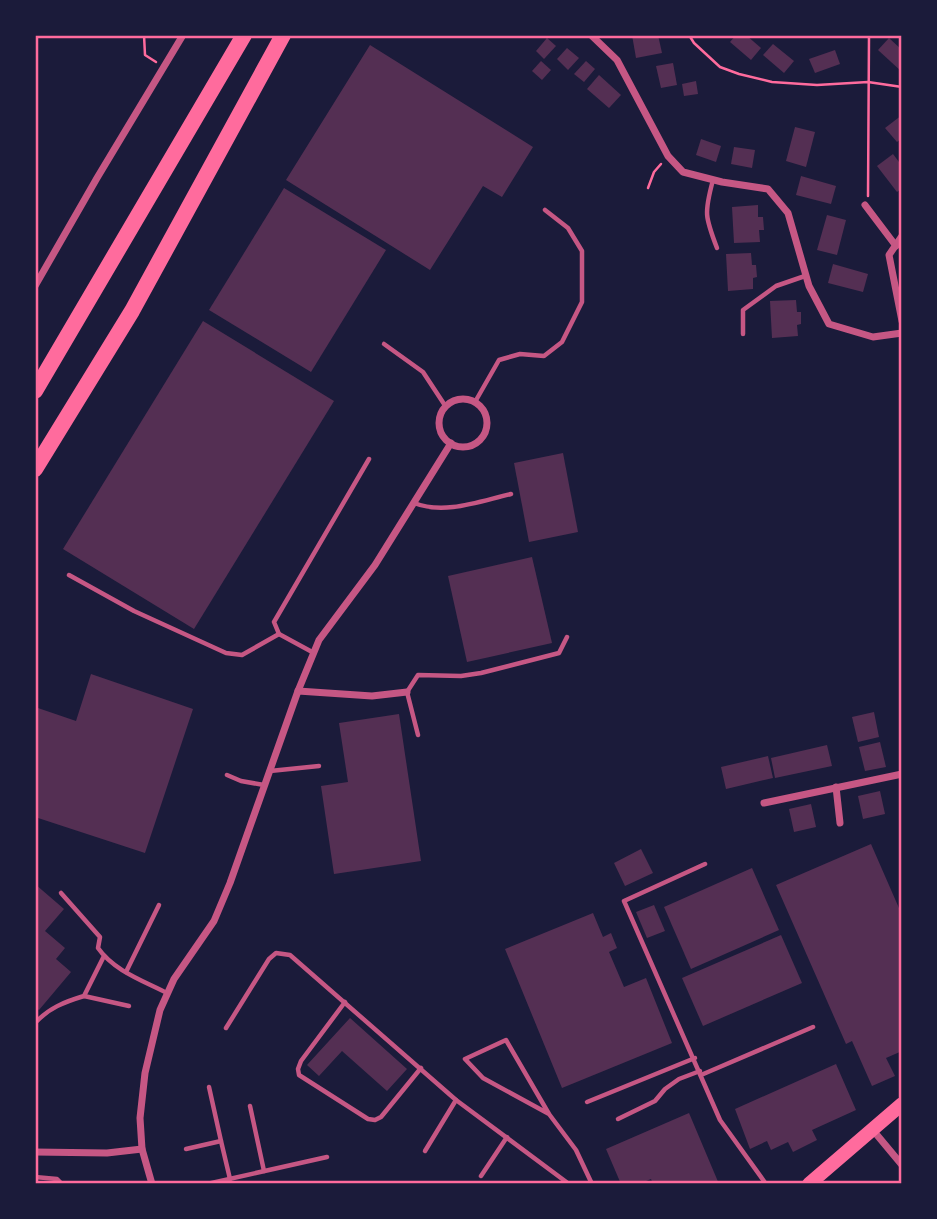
<svg xmlns="http://www.w3.org/2000/svg" width="937" height="1219" font-family="Signika,sans-serif">
<style>
.building{fill:#542f53}
.lines{fill:none;stroke-linecap:round;stroke-linejoin:round}
.path{stroke:#ff6b9d;stroke-width:2.5}
.service{stroke:#c65784;stroke-width:4.5}
.minor{stroke:#c65784;stroke-width:7}
.primary{stroke:#ff6b9d;stroke-width:14}
.motorway{stroke:#ff6b9d;stroke-width:16}
.neatline{fill:none;stroke:#ff6b9d;stroke-width:2.5}
</style>
<rect width="100%" height="100%" fill="#1b1b3a"/>
<!-- building -->
<g class="building">
<path d="M632 35H658L662 53 636 58Z"/>
<path d="M736 35H746L761 48 751 60 730 42Z"/>
<path d="M547 38 556 46 544 59 536 51Z"/>
<path d="M889 38 902 50V72L878 50Z"/>
<path d="M773 44 794 61 784 73 763 55Z"/>
<path d="M370 45 533 147 502 197 483 186 430 270 286 180Z"/>
<path d="M567 48 579 58 568 70 557 59Z"/>
<path d="M835 50 840 64 815 73 809 59Z"/>
<path d="M541 61 551 70 542 80 532 71Z"/>
<path d="M586 61 595 69 584 82 574 74Z"/>
<path d="M673 63 677 85 661 88 656 66Z"/>
<path d="M599 75 621 95 609 108 587 89Z"/>
<path d="M696 81 698 94 684 96 682 84Z"/>
<path d="M902 115V138L897 142 885 128Z"/>
<path d="M795 127 815 132 806 167 786 161Z"/>
<path d="M701 139 721 146 716 162 696 155Z"/>
<path d="M734 147 755 150 752 168 731 164Z"/>
<path d="M893 154 902 166V188L897 192 877 166Z"/>
<path d="M801 176 836 186 831 204 796 195Z"/>
<path d="M284 188 386 250 311 372 209 310Z"/>
<path d="M758 205V217H763L764 230H759L760 242 734 243 732 207Z"/>
<path d="M827 215 846 220 837 255 817 250Z"/>
<path d="M751 253 752 265H756L757 277 753 278V289L728 291 726 254Z"/>
<path d="M833 264 868 274 863 292 828 283Z"/>
<path d="M796 300 797 312H801V324L797 325 798 336 772 338 770 301Z"/>
<path d="M203 321 334 401 194 629 63 549Z"/>
<path d="M563 453 578 532 529 542 514 463Z"/>
<path d="M532 557 552 643 467 662 448 576Z"/>
<path d="M91 674 193 709 145 853 35 817V707L76 721Z"/>
<path d="M874 712 879 737 858 742 852 717Z"/>
<path d="M399 714 421 861 334 874 321 786 348 782 339 723Z"/>
<path d="M880 742 886 767 865 771 859 747Z"/>
<path d="M827 745 832 766 775 778 771 758Z"/>
<path d="M768 756 773 778 726 789 721 767Z"/>
<path d="M880 791 885 814 863 819 858 796Z"/>
<path d="M811 804 816 827 794 832 789 809Z"/>
<path d="M871 844 902 915V1051L886 1058 895 1076 872 1086 852 1041 846 1044 776 885Z"/>
<path d="M641 849 653 873 625 886 614 863Z"/>
<path d="M752 868 779 930 691 969 664 907Z"/>
<path d="M35 884 64 909 45 931 65 948 56 959 71 972 39 1010 35 1007Z"/>
<path d="M654 905 665 931 647 938 636 912Z"/>
<path d="M593 913 603 937 611 933 617 948 609 952 624 987 646 978 672 1043 562 1088 505 949Z"/>
<path d="M781 935 802 983 703 1026 682 978Z"/>
<path d="M350 1018 407 1069 387 1091 342 1051 319 1076 307 1065Z"/>
<path d="M836 1064 856 1110 812 1130 817 1140 793 1152 788 1142 771 1150 767 1141 750 1149 735 1109Z"/>
<path d="M689 1113 719 1184H653L651 1179 639 1184H621L606 1149Z"/>
</g>
<g class="lines">
<!-- path -->
<g class="path">
<path d="M144 35 145 55 156 62"/>
<path d="M689 35 694 43 720 67 739 74 772 82 817 85 868 82 902 87"/>
<path d="M648 188 654 172 661 164"/>
<path d="M868 196 869 35"/>
</g>
<!-- service -->
<g class="service">
<path d="M713 180C704 213 705 217 717 248"/>
<path d="M743 334V310L776 286 805 276"/>
<path d="M384 344 423 372 446 407"/>
<path d="M475 402 499 360 520 354 544 356 562 342 582 302V251L568 228 545 210"/>
<path d="M414 503C445 515 480 501 511 494"/>
<path d="M69 575 134 611 226 653 242 655 279 634"/>
<path d="M314 653 279 634 274 622 369 459"/>
<path d="M418 735 407 692 418 675 461 676 481 673 559 653 567 637"/>
<path d="M270 771 319 766"/>
<path d="M227 775 241 781 264 785"/>
<path d="M705 864 624 901 720 1120 766 1184"/>
<path d="M61 893 100 937 98 948C114 971 144 981 167 993"/>
<path d="M126 972 159 905"/>
<path d="M84 996 129 1006"/>
<path d="M345 1002 301 1061 298 1069 299 1075 368 1119 375 1120 381 1117 421 1068"/>
<path d="M35 1023C49 1008 64 1002 84 996L104 956"/>
<path d="M226 1028 269 959 276 953 290 955 456 1100 569 1184"/>
<path d="M701 1075 813 1027"/>
<path d="M209 1087 221 1141"/>
<path d="M587 1102 695 1058"/>
<path d="M250 1106 264 1171"/>
<path d="M549 1114 483 1078 465 1059 506 1040 549 1114 576 1150 592 1184"/>
<path d="M618 1119 655 1101 665 1089 679 1079 700 1071"/>
<path d="M186 1149 221 1141 230 1179"/>
<path d="M425 1151 456 1100"/>
<path d="M481 1176 507 1137"/>
<path d="M35 1177 57 1179 62 1184"/>
<path d="M207 1184 327 1157"/>
</g>
<!-- minor -->
<g class="minor">
<path d="M591 35 617 60 668 156 683 172 722 182 768 189 788 213 809 286 829 324 873 337 902 333"/>
<path d="M865 205 896 246"/>
<path d="M902 236 889 255 902 321"/>
<path d="M35 286 97 178 183 35"/>
<circle cx="463" cy="423" r="24"/>
<path d="M298 691 372 696 407 692"/>
<path d="M836 787 840 823"/>
<path d="M764 803 902 774"/>
<path d="M872 1129 902 1165"/>
<path d="M35 1152 107 1153 142 1149"/>
<path d="M152 1184 142 1149 140 1118 145 1073 160 1010 174 979 214 921 230 883 298 691 319 640 375 565 451 443"/>
</g>
<!-- primary -->
<path class="primary" d="M809 1184 902 1104"/>
<!-- motorway -->
<g class="motorway">
<path d="M35 391 244 35"/>
<path d="M35 469 132 311 283 35"/>
</g>
</g>
<!-- border -->
<rect width="937" height="1219" fill="none" stroke="#1b1b3a" stroke-width="74"/>
<rect x="37" y="37" width="863" height="1145" class="neatline"/>
</svg>
